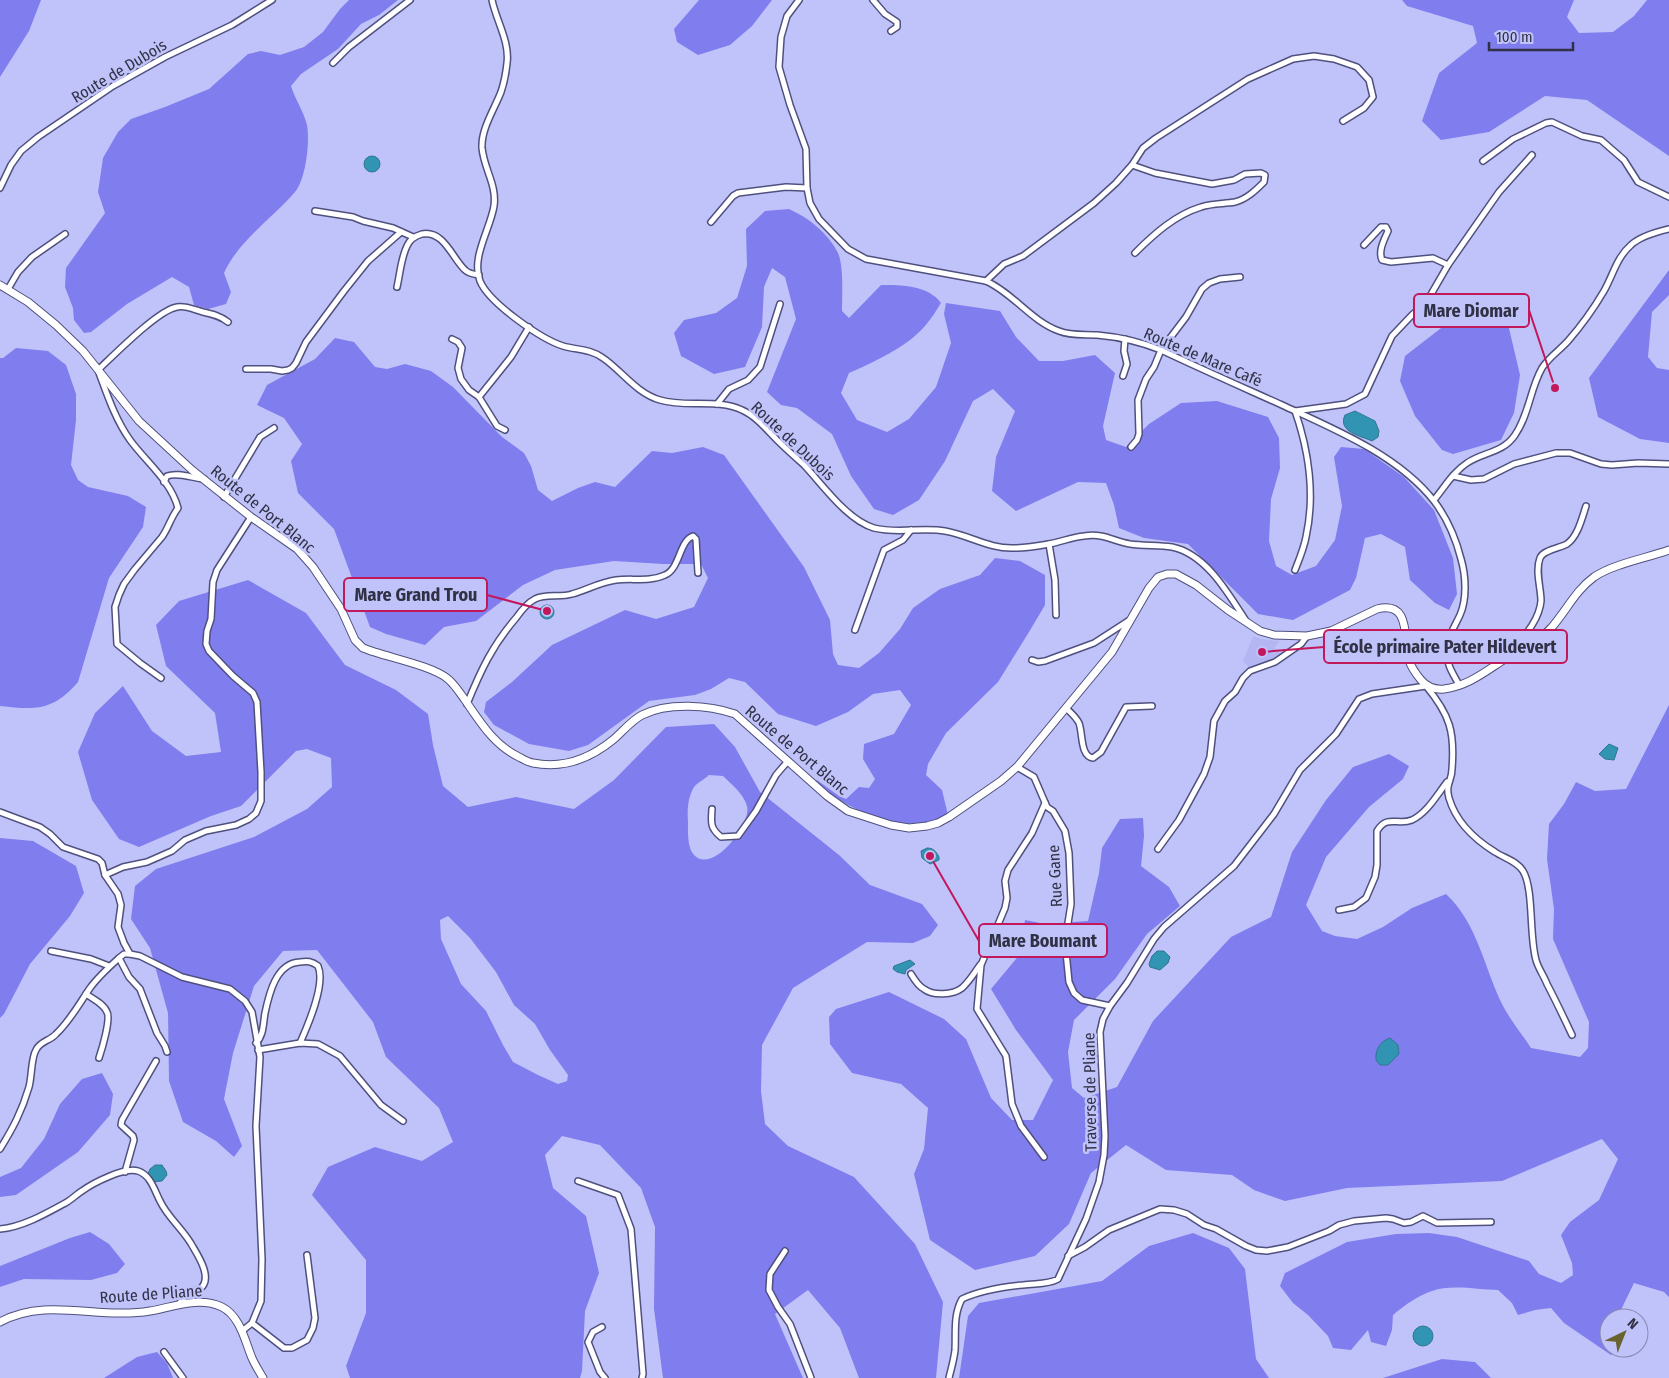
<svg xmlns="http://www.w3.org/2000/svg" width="1669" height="1378" font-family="'Fira Sans Condensed',sans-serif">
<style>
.built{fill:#b3b6f2}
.forest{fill:#807def;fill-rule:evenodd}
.water{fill:#3094b2;stroke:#307692}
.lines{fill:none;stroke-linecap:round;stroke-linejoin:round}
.street-casing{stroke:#4f507e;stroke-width:8}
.secondary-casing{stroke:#4f507e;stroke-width:9}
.street{stroke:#fff;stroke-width:5}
.secondary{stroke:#fff;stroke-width:7}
.labels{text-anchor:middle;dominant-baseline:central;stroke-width:5;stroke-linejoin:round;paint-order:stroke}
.street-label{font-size:16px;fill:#313146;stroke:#c0c3f9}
.leader{fill:none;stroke:#c2185b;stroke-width:2}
.callout-dot{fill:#c2185b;stroke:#c0c3f9;stroke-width:2}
.callout{fill:#c0c3f9;stroke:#c2185b;stroke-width:2}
.callout-label{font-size:18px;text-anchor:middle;font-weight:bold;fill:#313146}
</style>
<rect width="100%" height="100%" fill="#c0c3f9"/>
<!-- built -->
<path class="built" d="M1253 636 1261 639 1280 641 1274 648 1281 654 1269 663 1250 668 1243 661Z"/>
<!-- forest -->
<g class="forest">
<path d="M0 0H41L29 31 0 77Z"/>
<path d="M349 0H398L379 15 361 24 338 49 301 74 291 86C295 99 304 112 307 125 310 142 306 179 295 192 272 219 239 240 224 273L231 292 226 304 208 309 194 305 189 287 172 277 127 304 91 332 84 333 74 320 73 308 65 287 66 268 105 213 98 192 103 158 118 132 131 119 165 107 209 89 248 54 261 51 280 55 304 47 323 32 340 9Z"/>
<path d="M699 0H772L752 26 730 45 698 55 677 42 674 29Z"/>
<path d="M1402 0H1574L1567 17 1579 33 1613 32 1634 16 1647 0H1669V156L1587 100 1545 96 1489 132 1441 140 1422 121 1439 73 1477 43 1473 26 1407 6Z"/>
<path d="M789 209C809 218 828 233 838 253 844 266 842 297 842 311L849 318 881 285C901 285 928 285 941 303 936 311 931 319 925 326 907 347 874 362 849 373L841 393 857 420 887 432 909 419 936 387 951 343 944 314 946 303 1000 311 1016 337 1039 361H1063L1095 355 1115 373 1103 426 1106 440 1126 447 1149 424 1181 403 1217 401 1268 417 1279 438 1280 468 1271 499 1269 541 1276 566 1292 575 1316 566 1335 540 1342 506 1334 457 1341 447 1364 449 1404 477 1434 510 1453 558 1457 594 1449 610 1435 603 1410 580 1405 547 1381 534 1365 538 1356 578 1350 590 1293 620 1258 614 1188 544 1144 538 1119 528 1114 505 1106 483 1078 482 1016 511 992 491 996 457 1015 411 993 389 973 401 945 461 919 500 893 515 874 509 851 476 832 434 797 408 781 405 767 392 796 319 785 277 772 268 764 287 762 327 745 367 714 374 681 356 674 333 684 320 716 313 737 298 747 266 746 229 765 211Z"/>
<path d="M1669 270V295L1652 312 1648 357 1657 368 1669 370V443L1640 439 1598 417 1589 378Z"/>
<path d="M1490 305 1508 324 1520 375 1514 413 1501 440 1453 454 1442 450 1415 416 1400 381 1405 356 1445 325 1472 306Z"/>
<path d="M335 338 354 342 375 367 387 369 405 364 431 371 453 387 502 437 524 453 531 466 538 490 552 501 578 488 595 482 615 487 652 451 672 453 703 447 724 455 804 567 830 620 833 654 838 665 859 668 879 653 900 629 913 608 940 589 980 575 995 558 1020 561 1045 575V605L1029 632 998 682 946 733 928 764 926 775 942 790 948 815C937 820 926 825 914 824 878 823 842 805 815 782L817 780 839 796 846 799 859 787 869 788 875 779 863 759 864 744 894 734 911 705 900 690 873 694 848 712 816 726 778 714 745 682 729 678 711 689 695 695 649 701 588 745 569 751 529 744 494 725 484 712 486 702 512 682 552 645 625 610 656 619 694 607 708 578 701 564H663L614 561 555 570 523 585 476 621 444 627 425 645 386 634 370 627 334 529 298 493 291 461 302 444 284 418 257 405 267 385 315 359Z"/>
<path d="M16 348 48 351 66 365 76 394V420L71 465 78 480 88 487 128 496 146 507 143 527 109 578 78 682C53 711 36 710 0 706V358H3Z"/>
<path d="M248 580 306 613 345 665 396 690 428 714 433 745 443 786 468 807 516 797 574 809 614 780 666 727 714 724 735 747 760 792 839 855 870 885 922 904 938 925 930 936 913 943 867 942 793 988 762 1045 761 1091 765 1124 788 1146 854 1177 915 1244 943 1302 936 1378H859L840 1328 808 1290 775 1314 803 1378H663L654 1309 655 1227 641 1188 600 1145 562 1136 545 1155 553 1188 586 1216 599 1273 585 1311 582 1371 580 1378H350L346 1366 366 1313V1260L312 1195 328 1167 375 1147 422 1161 453 1142 439 1108 386 1057 373 1022 317 950 283 951 254 986 233 1053 224 1099 242 1146 234 1157 216 1141 183 1122 169 1081 168 1013 150 948 131 919 135 886 156 869 254 837 307 809 332 787 331 758 307 749 296 751 241 806 211 816 139 847 119 839 92 800 78 752 95 713 123 686 152 731 186 756 221 752 215 713 166 666 156 625 179 601ZM709 775 723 776C732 785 743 793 747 806 752 824 712 875 694 855 687 847 688 831 688 821 687 810 688 797 694 787 697 783 705 779 709 775ZM448 916 470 938 496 972 514 1005 535 1024 550 1050 568 1075 567 1081 558 1084 538 1075 513 1062 503 1045 486 1011 461 984 441 939 440 920Z"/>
<path d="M1669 705V1297L1664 1292 1634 1283 1617 1318H1609V1348H1618L1611 1355 1564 1323 1551 1308 1535 1310 1518 1315 1512 1303 1498 1290C1478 1290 1452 1284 1432 1291 1417 1296 1405 1305 1393 1315L1392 1330 1386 1346 1371 1342 1368 1330 1351 1350 1333 1348 1328 1336 1308 1315 1293 1303 1280 1286 1285 1273 1347 1242 1396 1234 1429 1233 1457 1237 1529 1261 1539 1274 1561 1283 1573 1275 1572 1263 1561 1235 1570 1222 1599 1200 1618 1159 1602 1139 1502 1181 1347 1188 1285 1201 1254 1190 1232 1175 1166 1170 1126 1145 1091 1173 1069 1224 1035 1256 975 1270 930 1240 914 1174 924 1149 928 1108 901 1084 852 1073 830 1044 829 1017 836 1009 889 992 944 1019 966 1039 991 1098 1012 1120H1033L1053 1080 1016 1030 991 989 1020 954 1025 920 1045 924 1088 921 1099 873 1102 848 1120 819 1143 818 1144 836 1141 866 1169 887 1180 906 1147 934 1115 979 1074 1020 1068 1052 1072 1088 1084 1098 1117 1087 1153 1021 1231 937 1271 917 1292 852 1326 800 1353 767 1389 754 1409 766 1403 779 1369 807 1326 857 1306 905 1322 931 1335 936 1357 939 1383 927 1412 908 1446 894C1478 924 1484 968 1503 1006 1511 1021 1522 1034 1531 1048L1580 1057 1588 1048 1589 1022 1553 939 1554 909 1547 859 1549 824 1564 804 1576 782 1595 791 1626 789Z"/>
<path d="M0 838 33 841 76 866 84 893 70 916 30 964 4 1014 0 1018Z"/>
<path d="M102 1073 113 1094 110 1115 78 1152 16 1195 0 1197V1177L21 1168 44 1139 60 1104 82 1079Z"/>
<path d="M90 1232 109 1244 125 1264 117 1273 91 1280 24 1279 0 1287V1266L70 1238Z"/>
<path d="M1193 1233 1229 1248 1245 1269 1256 1359 1269 1378H959L968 1316 979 1303 1102 1281 1149 1246Z"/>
<path d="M157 1352 167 1363 173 1378H104L137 1357Z"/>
<path d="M1442 1359 1475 1362 1491 1378H1383Z"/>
</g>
<!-- water -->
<g class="water">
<circle cx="372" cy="164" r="8"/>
<path d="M1355 411 1375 421 1379 431 1378 437 1372 441C1361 436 1337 432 1345 415Z"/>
<circle cx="547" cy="612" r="7"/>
<path d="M1609 744 1618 748 1614 760 1605 759 1599 754Z"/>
<path d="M927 848C933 848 936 851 939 857V860L930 864 922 858 921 851Z"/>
<path d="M1157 951H1164L1170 957 1168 963 1160 970 1150 967 1149 964 1152 956Z"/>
<path d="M910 960 915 964 906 970 905 974 897 972 893 969 894 966Z"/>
<path d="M1390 1038 1398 1045 1399 1054 1388 1065H1380L1376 1060C1375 1050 1380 1041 1390 1038Z"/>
<path d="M155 1165H162L166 1171 167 1175 162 1181 151 1182 147 1176 150 1169Z"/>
<circle cx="1423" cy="1336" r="10"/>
</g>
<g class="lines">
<!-- street casing -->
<g class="street-casing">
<g id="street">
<path d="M492 0C496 20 510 42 507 63 506 73 504 83 501 92 494 110 481 129 482 148 484 169 497 185 494 206 490 230 471 257 480 281 489 303 541 339 563 346 577 350 591 349 603 358 622 371 636 393 660 400 686 408 717 398 742 410 756 416 767 430 778 441 786 449 795 457 804 465 823 485 847 520 874 528 897 534 922 527 945 531 969 535 989 549 1014 548 1025 548 1038 546 1049 544 1061 542 1072 537 1084 536 1105 533 1112 541 1130 544 1144 546 1158 545 1172 547 1206 554 1228 593 1246 621"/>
<path d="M799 0 787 16 781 37 779 67 790 105 806 149 807 188 810 203 819 219 848 249 866 259 986 281C1013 293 1031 321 1059 331 1071 336 1085 334 1097 335 1120 337 1141 342 1161 350 1201 369 1242 387 1282 405 1334 429 1398 455 1434 501 1447 518 1456 539 1461 559 1466 576 1467 599 1460 615 1454 628 1446 639 1447 654 1447 666 1454 675 1459 685"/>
<path d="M873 0 885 14 897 22V27L891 31"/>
<path d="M333 63 349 47 410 0"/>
<path d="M1483 161 1513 139 1546 123 1552 122 1582 136 1601 140 1624 160 1638 182 1669 197"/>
<path d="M1132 165 1155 173 1212 184 1234 180 1245 174 1261 173 1265 175 1264 182C1256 190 1247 199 1235 202 1224 204 1212 203 1201 207 1175 215 1154 234 1135 253"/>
<path d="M0 188 11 165 21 151 38 137 113 86 165 57 232 25 272 0"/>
<path d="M315 211 353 217 363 221 393 228 413 237"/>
<path d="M711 222 733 196 738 193 786 187 807 188"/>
<path d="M1364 245 1381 227H1386L1388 231C1384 240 1378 251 1382 260L1391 262 1433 258 1448 265"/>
<path d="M986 281 1004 264 1023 256 1094 203 1116 183 1132 165 1143 148 1156 138 1248 79 1293 59 1314 56 1334 59 1357 67 1369 80 1373 97 1364 108 1343 121"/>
<path d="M397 287C400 274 401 258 407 246 410 239 415 236 422 234 444 230 452 258 465 270 469 274 473 274 479 275"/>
<path d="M8 289 18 272 32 257 65 234"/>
<path d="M452 339 458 342 462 348 458 368 461 379 469 390 479 397 497 426 505 430"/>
<path d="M246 369H271L282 371 288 370 292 368 296 363 306 342 344 291 368 261 401 232"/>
<path d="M1123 376 1127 364 1124 351 1125 339"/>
<path d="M479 397 511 357 529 327"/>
<path d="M717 404 729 389 748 380 760 367 780 304"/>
<path d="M1131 447 1137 440 1139 434 1138 400 1146 379 1154 367 1161 350 1186 317 1202 289 1209 283 1220 279 1240 277"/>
<path d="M1453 476 1471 480 1484 479 1514 464 1556 453H1570L1601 464 1612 465 1638 463 1669 464"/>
<path d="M164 482 167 476C178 472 192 478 204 479"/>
<path d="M224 497 260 437 274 428"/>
<path d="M1434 500C1444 488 1453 472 1467 463 1483 452 1503 453 1515 435 1529 415 1530 389 1542 368 1549 357 1560 350 1568 341 1582 325 1594 308 1604 291 1613 275 1617 257 1631 245 1641 236 1656 232 1669 229"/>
<path d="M1049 544 1055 580 1056 615"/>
<path d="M1295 570C1299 560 1304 548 1306 537 1315 496 1309 451 1295 411L1346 404 1365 394 1392 336 1412 315 1426 303 1448 265 1499 192 1532 155"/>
<path d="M855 630 884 550 903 540 911 530"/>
<path d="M1507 657C1520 640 1539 623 1541 601 1541 588 1535 571 1540 558 1543 550 1560 548 1567 544 1578 536 1582 518 1586 506"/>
<path d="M1032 660 1038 662 1045 661 1094 643 1128 621"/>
<path d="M161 678 140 663 117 644 115 607 119 595 124 584 135 569 162 537C169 527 170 519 178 508 171 481 146 462 130 440 115 419 107 394 98 370 113 356 158 310 177 307 185 305 195 310 203 312 212 314 221 316 228 322"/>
<path d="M467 704C481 670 492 646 516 618 521 611 527 603 535 599 546 593 560 598 572 594 587 590 600 582 616 580 631 578 650 582 665 575 680 569 679 541 693 536L696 539 698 573"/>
<path d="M1066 708C1071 713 1076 717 1079 723 1083 734 1080 756 1093 758L1101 752 1126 707 1152 706"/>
<path d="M1017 767 1034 777 1047 807 1053 811 1065 831 1069 853 1071 904 1065 942 1069 982 1074 993 1082 1000 1110 1006"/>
<path d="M712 809C711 823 710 828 721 837L738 836 756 811 776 775 788 761"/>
<path d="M0 812 40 827 50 834 63 847 98 859 102 863 105 875 118 894 121 905 118 927 124 943 130 954"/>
<path d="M1158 849 1179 820 1204 774 1210 757 1214 721 1225 701 1235 692 1243 678 1250 671 1275 662 1301 644 1307 636"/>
<path d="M105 875 123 867 147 862 172 851 185 840 206 831 236 825 249 819 256 813 261 801V772L257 702 253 693 233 676 209 651 206 644 207 631 211 619 213 582 217 570 251 517"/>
<path d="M1339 910 1354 907 1366 898 1375 877 1377 865V831C1387 814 1398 826 1412 820 1427 813 1437 795 1447 782"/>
<path d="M51 951 91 959 109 966"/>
<path d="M119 958 129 977 140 989 157 1033 165 1046 167 1052"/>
<path d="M911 974C914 979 918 986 924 989 933 996 953 995 962 988 969 982 975 972 980 965"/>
<path d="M86 994C93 999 104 1004 107 1012 111 1019 102 1049 99 1058"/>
<path d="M256 1043C264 1035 263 1024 265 1013 269 994 276 963 300 962 307 961 312 961 318 966 326 984 308 1025 300 1043"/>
<path d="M258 1050 300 1043 318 1044 340 1056 381 1105 403 1121"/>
<path d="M0 1149C13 1128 22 1111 29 1087 32 1076 31 1058 36 1050 40 1041 50 1041 56 1034 70 1021 79 1004 90 988 98 977 109 967 119 958L124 954H130L140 956 182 977 230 989 245 1001 252 1012 260 1057 256 1126 262 1259 261 1301 252 1323 242 1331"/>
<path d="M1044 1157 1021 1126 1012 1104 1006 1056 977 1009 981 965 1005 908 1007 898 1005 881 1008 870 1032 833 1045 803"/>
<path d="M125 1172 134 1140 133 1136 121 1125 122 1120 156 1061"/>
<path d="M578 1181 618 1195 631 1229 643 1374 642 1378"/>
<path d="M0 1229C23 1227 47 1213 67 1202 72 1199 77 1194 82 1191 93 1183 124 1167 138 1171 151 1175 155 1192 160 1201 168 1218 184 1230 193 1247 199 1257 213 1279 200 1289 197 1291 192 1291 189 1293 185 1296 182 1300 179 1304"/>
<path d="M785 1251 770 1274 769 1290 778 1307 790 1324 811 1378"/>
<path d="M1068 1256 1085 1247 1109 1230 1160 1209 1174 1210 1187 1214 1204 1225 1216 1229 1246 1246 1256 1250 1267 1251 1288 1247 1329 1231 1339 1225 1354 1221 1386 1218 1393 1219 1404 1223 1411 1222 1423 1216 1437 1223 1491 1222"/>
<path d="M252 1323 284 1348H292L307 1340 313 1328 315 1318 307 1255"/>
<path d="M602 1327 593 1332 588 1342 600 1372 605 1378"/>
<path d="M164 1352 183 1378"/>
<path d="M949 1378C951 1369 954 1360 955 1350 956 1333 953 1315 962 1299 981 1290 1002 1287 1023 1285 1036 1283 1047 1285 1058 1279L1086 1219 1099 1182 1104 1155 1105 1136 1100 1032 1103 1019 1110 1006 1127 983 1154 939 1164 927 1234 866 1274 814 1300 770 1336 734 1359 699 1372 694 1426 686C1450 715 1455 732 1452 769 1452 781 1445 784 1449 798 1456 822 1474 839 1495 852 1504 858 1517 861 1523 871 1534 889 1529 936 1536 960 1538 968 1544 976 1547 984 1556 1001 1564 1018 1572 1035"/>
</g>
</g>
<!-- secondary casing -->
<g class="secondary-casing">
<g id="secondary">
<path d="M0 285 28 302 56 325 83 351 139 421 192 470 251 517 297 549 313 567 341 609 355 640 363 648C385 657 431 665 448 679 455 685 460 693 465 700 480 722 494 745 519 757 523 759 528 762 533 763 563 769 591 758 614 739 623 731 632 720 642 715 668 702 709 705 735 714L827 796 848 811 891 825 909 828 927 826 938 823 949 817 1001 781 1017 767 1112 652 1149 588 1158 577 1167 574H1176L1196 585 1228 610 1260 631 1274 635 1307 636 1331 631 1377 609C1412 600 1403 640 1409 660 1411 667 1416 674 1421 680 1427 687 1434 690 1444 689 1468 686 1486 671 1505 659 1521 649 1540 641 1552 627 1566 611 1576 590 1594 577 1613 564 1647 558 1669 550"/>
<path d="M0 1322C13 1315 29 1311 44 1310 79 1308 115 1317 150 1311 173 1307 199 1296 222 1307 240 1316 245 1341 252 1358 255 1365 259 1371 263 1378"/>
</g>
</g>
<!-- street -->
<use href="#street" class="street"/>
<!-- secondary -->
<use href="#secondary" class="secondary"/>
</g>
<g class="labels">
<!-- street labels -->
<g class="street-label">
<text transform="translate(119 71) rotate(-31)">Route de Dubois</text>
<text transform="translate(1203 357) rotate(23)">Route de Mare Café</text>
<text transform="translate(793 441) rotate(43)">Route de Dubois</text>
<text transform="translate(263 509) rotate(39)">Route de Port Blanc</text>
<text transform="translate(797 750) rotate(40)">Route de Port Blanc</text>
<text transform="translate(1055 876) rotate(-93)">Rue Gane</text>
<text transform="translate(1090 1092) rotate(-91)">Traverse de Pliane</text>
<text transform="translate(151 1294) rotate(-4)">Route de Pliane</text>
</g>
</g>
<!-- callouts -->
<path class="leader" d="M1555 388L1529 310M547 611L487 595M1262 652L1324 647M930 856L979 941"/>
<g class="callout-dot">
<circle cx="1555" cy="388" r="5"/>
<circle cx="547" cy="611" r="5"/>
<circle cx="1262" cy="652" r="5"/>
<circle cx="930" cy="856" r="5"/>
</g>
<g class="callout">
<rect x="1414" y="294" width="115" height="33" rx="5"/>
<rect x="344" y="578" width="143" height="33" rx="5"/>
<rect x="1324" y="630" width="243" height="33" rx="5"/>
<rect x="979" y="924" width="128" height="33" rx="5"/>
</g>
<g class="callout-label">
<text x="1471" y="317">Mare Diomar</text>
<text x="416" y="601">Mare Grand Trou</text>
<text x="1445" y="653">École primaire Pater Hildevert</text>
<text x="1043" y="947">Mare Boumant</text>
</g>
<!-- north arrow -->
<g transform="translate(1624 1333) rotate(43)"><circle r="24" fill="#c0c3f9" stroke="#8789b1"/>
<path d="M0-4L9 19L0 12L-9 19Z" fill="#68622e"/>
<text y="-8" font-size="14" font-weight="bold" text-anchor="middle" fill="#313146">N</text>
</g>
<!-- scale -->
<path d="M1489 42v8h84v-8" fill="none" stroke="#313146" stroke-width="2.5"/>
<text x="1496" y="42" font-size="15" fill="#313146" stroke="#c0c3f9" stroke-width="4" paint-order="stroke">100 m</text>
</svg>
